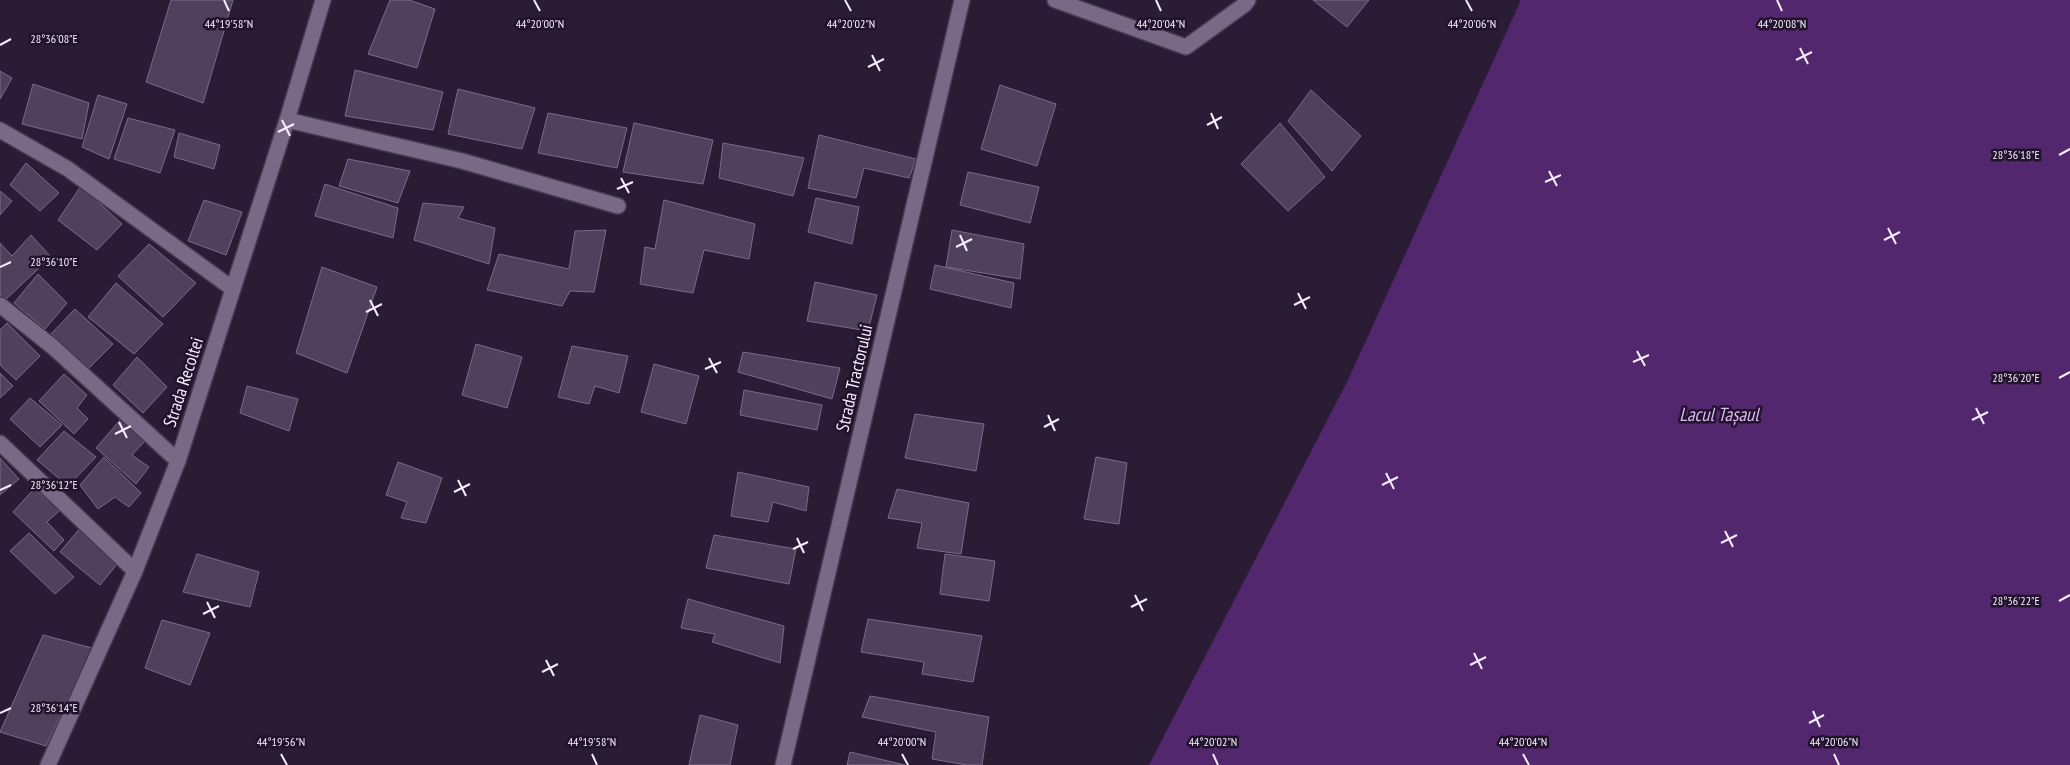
<svg xmlns="http://www.w3.org/2000/svg" width="2070" height="765" font-family="'PT Sans Narrow',sans-serif">
<style>
.water{fill:#52276d}
.building{fill:#4f405b;stroke:#7b6a88}
.lines{fill:none;stroke-linecap:round;stroke-linejoin:round}
.minor-casing{stroke:#45394e;stroke-width:18}
.tertiary-casing{stroke:#45394e;stroke-width:18}
.minor{stroke:#7a6986;stroke-width:15}
.tertiary{stroke:#7a6986;stroke-width:15}
.ticks{fill:none;stroke:#f7edfe;stroke-width:2}
.labels{text-anchor:middle;dominant-baseline:central;stroke-width:5;stroke-linejoin:round;paint-order:stroke}
.street-label{font-size:18px;fill:#f7edfe;stroke:#21132b}
.water-label{font-size:19px;font-style:italic;fill:#dbb9f5;stroke:#21132b}
.ticks-label{font-size:12px;text-anchor:middle;fill:#f7edfe;stroke:#21132b;stroke-width:5;stroke-linejoin:round;paint-order:stroke}
</style>
<rect width="100%" height="100%" fill="#2b1c35"/>
<!-- water -->
<path class="water" d="M1521 0H2070V765H1149L1348 380Z"/>
<!-- building -->
<g class="building">
<path d="M171 0H233L203 103 146 82Z"/>
<path d="M390 0H409L435 9 417 68 368 54Z"/>
<path d="M1313 0H1369L1347 27Z"/>
<path d="M355 70 443 92 433 130 345 116Z"/>
<path d="M0 71 12 78 0 99Z"/>
<path d="M33 84 89 103 82 139 22 124Z"/>
<path d="M1000 85 1056 104 1037 166 981 149Z"/>
<path d="M458 89 535 108 522 149 448 134Z"/>
<path d="M1311 90 1361 136 1332 171 1288 121Z"/>
<path d="M98 95 127 104 109 159 82 147Z"/>
<path d="M548 113 627 128 617 168 538 153Z"/>
<path d="M128 118 175 130 160 173 114 159Z"/>
<path d="M634 123 713 140 703 184 623 172Z"/>
<path d="M1280 123 1325 177 1288 211 1241 164Z"/>
<path d="M179 133 220 145 214 169 174 157Z"/>
<path d="M819 135 916 159 909 178 864 168 856 198 808 188Z"/>
<path d="M723 143 804 158 793 196 719 178Z"/>
<path d="M348 159 410 171 398 203 339 186Z"/>
<path d="M26 163 59 193 40 211 10 185Z"/>
<path d="M968 172 1039 187 1030 223 960 205Z"/>
<path d="M325 184 398 208 393 238 315 216Z"/>
<path d="M81 186 122 224 97 250 58 220Z"/>
<path d="M0 191 12 201 0 215Z"/>
<path d="M816 198 859 207 852 244 808 232Z"/>
<path d="M204 200 242 212 226 255 188 241Z"/>
<path d="M664 200 755 224 749 259 704 250 693 293 640 284 645 247 655 249Z"/>
<path d="M423 203 464 207 458 218 495 228 489 264 414 240Z"/>
<path d="M606 230 594 292 570 291 562 306 487 290 499 254 569 269 575 231Z"/>
<path d="M952 230 1024 244 1020 279 946 267Z"/>
<path d="M31 235 51 257 5 300 0 295V243L12 256Z"/>
<path d="M149 244 196 283 163 317 118 276Z"/>
<path d="M935 265 1014 283 1011 308 930 289Z"/>
<path d="M322 267 377 287 347 373 296 353Z"/>
<path d="M38 274 67 303 45 329 14 303Z"/>
<path d="M815 282 877 295 868 331 807 321Z"/>
<path d="M116 283 163 324 134 354 88 317Z"/>
<path d="M75 309 113 344 89 368 51 334Z"/>
<path d="M7 323 40 356 16 380 0 365V330Z"/>
<path d="M476 344 522 357 507 408 462 395Z"/>
<path d="M572 346 628 356 619 393 595 386 589 404 558 397Z"/>
<path d="M743 352 840 368 832 399 738 372Z"/>
<path d="M137 357 167 387 143 413 113 385Z"/>
<path d="M654 364 699 376 686 424 641 412Z"/>
<path d="M0 373 13 386 0 398Z"/>
<path d="M64 374 87 395 77 408 88 419 74 434 39 401Z"/>
<path d="M247 386 298 399 289 431 240 413Z"/>
<path d="M744 390 822 405 817 430 740 415Z"/>
<path d="M30 398 62 425 40 447 10 419Z"/>
<path d="M915 414 984 424 976 471 905 458Z"/>
<path d="M121 419 144 442 132 455 149 467 136 484 96 448Z"/>
<path d="M64 431 96 457 68 486 37 460Z"/>
<path d="M104 457 141 493 129 507 115 497 98 509 80 485Z"/>
<path d="M1096 457 1127 463 1119 524 1084 519Z"/>
<path d="M0 458 19 479 0 495Z"/>
<path d="M398 462 442 478 426 523 401 518 407 502 386 495Z"/>
<path d="M738 472 809 487 806 511 773 502 768 522 731 516Z"/>
<path d="M34 489 60 510 47 522 64 540 54 551 13 512Z"/>
<path d="M897 489 969 503 961 554 917 548 922 523 888 518Z"/>
<path d="M81 527 118 563 100 585 60 552Z"/>
<path d="M29 533 74 577 55 594 10 551Z"/>
<path d="M714 535 796 549 789 584 706 568Z"/>
<path d="M197 554 259 572 250 607 183 592Z"/>
<path d="M945 554 995 561 989 601 940 594Z"/>
<path d="M688 599 784 626 780 663 712 642 715 634 681 628Z"/>
<path d="M868 619 982 636 973 682 922 674 924 662 861 652Z"/>
<path d="M162 620 210 633 190 685 145 668Z"/>
<path d="M43 635 92 648 46 746 0 732Z"/>
<path d="M870 696 989 717 982 765H967L932 759 936 732 862 717Z"/>
<path d="M700 715 738 725 730 765H689Z"/>
<path d="M850 752 905 765H847Z"/>
</g>
<g class="lines">
<!-- minor casing -->
<g class="minor-casing">
<g id="minor">
<path d="M1055 0 1186 47 1244 5 1248 0"/>
<path d="M287 120 462 161 618 206"/>
<path d="M0 130 68 169 233 289"/>
<path d="M0 305 53 347 178 461"/>
<path d="M0 443 135 571"/>
<path d="M783 765 962 0"/>
</g>
</g>
<!-- tertiary casing -->
<g class="tertiary-casing">
<path id="tertiary" d="M48 765 135 571 178 461 287 120 323 0"/>
</g>
<!-- minor -->
<use href="#minor" class="minor"/>
<!-- tertiary -->
<use href="#tertiary" class="tertiary"/>
</g>
<!-- ticks -->
<path class="ticks" d="M224 0 229 11M534 0 540 11M845 0 851 11M1156 0 1161 11M1466 0 1472 11M1777 0 1782 11M0 45 11 39M1800 48 1808 64M872 55 880 71M1796 60 1812 52M868 67 884 59M1211 113 1218 129M282 120 290 136M1207 125 1222 117M278 132 294 124M2059 155 2070 149M1549 171 1557 186M621 178 629 193M1545 182 1561 175M617 189 633 182M1888 228 1896 244M960 235 967 251M1884 240 1900 232M956 247 972 239M0 267 11 262M1298 293 1306 309M370 300 378 316M1294 305 1310 297M366 312 382 304M1637 351 1645 366M709 358 717 373M1633 362 1649 355M705 369 721 362M2059 378 2070 372M1976 408 1984 424M1048 415 1055 431M1972 420 1988 412M119 422 127 438M1044 427 1059 419M115 434 131 426M1386 473 1394 489M458 480 466 496M1382 485 1398 477M0 490 11 485M454 492 470 484M1725 531 1733 547M797 538 804 553M1721 543 1737 535M793 549 808 542M1135 595 1143 611M2059 601 2070 595M207 602 215 618M1131 607 1147 599M203 614 219 606M1474 653 1482 669M546 660 554 676M1470 665 1486 657M542 672 558 664M1813 711 1820 727M0 713 11 708M1809 723 1824 715M281 754 287 765M592 754 597 765M902 754 908 765M1213 754 1218 765M1523 754 1529 765M1834 754 1839 765"/>
<g class="labels">
<!-- street labels -->
<g class="street-label">
<text transform="translate(854 378) rotate(-77)">Strada Tractorului</text>
<text transform="translate(183 382) rotate(-72)">Strada Recoltei</text>
</g>
<!-- water labels -->
<g class="water-label">
<text x="1719" y="414">Lacul Tașaul</text>
</g>
</g>
<g class="ticks-label">
<text x="229" y="28">44°19'58"N</text>
<text x="540" y="28">44°20'00"N</text>
<text x="851" y="28">44°20'02"N</text>
<text x="1161" y="28">44°20'04"N</text>
<text x="1472" y="28">44°20'06"N</text>
<text x="1782" y="28">44°20'08"N</text>
<text x="54" y="43">28°36'08"E</text>
<text x="2016" y="159">28°36'18"E</text>
<text x="54" y="266">28°36'10"E</text>
<text x="2016" y="382">28°36'20"E</text>
<text x="54" y="489">28°36'12"E</text>
<text x="2016" y="605">28°36'22"E</text>
<text x="54" y="712">28°36'14"E</text>
<text x="281" y="746">44°19'56"N</text>
<text x="592" y="746">44°19'58"N</text>
<text x="902" y="746">44°20'00"N</text>
<text x="1213" y="746">44°20'02"N</text>
<text x="1523" y="746">44°20'04"N</text>
<text x="1834" y="746">44°20'06"N</text>
</g>
</svg>
